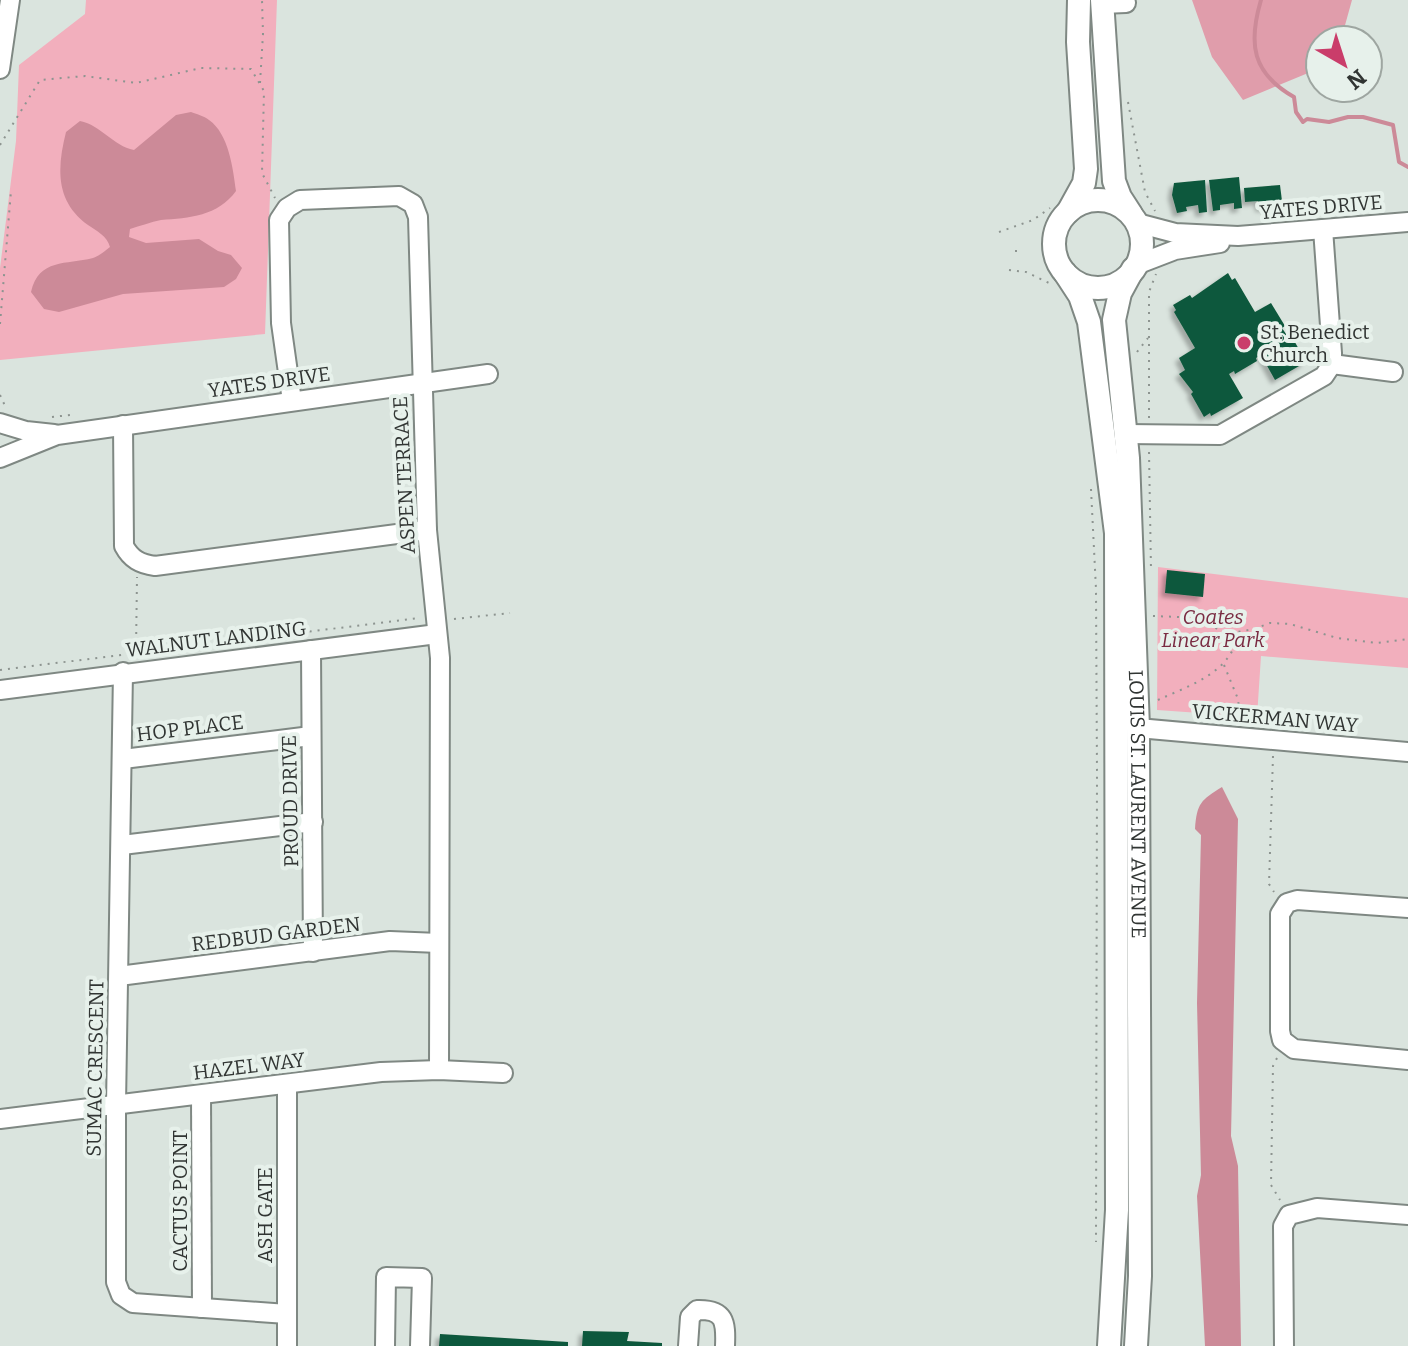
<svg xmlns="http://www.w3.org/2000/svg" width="1408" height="1346" font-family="Bitter,serif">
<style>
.green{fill:#f2afbd}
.forest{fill:#e09dab}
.water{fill:#cc8a98}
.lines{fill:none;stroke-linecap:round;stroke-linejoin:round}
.stream{stroke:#cc8a98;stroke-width:4}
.building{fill:#11583c;filter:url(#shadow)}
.minor-casing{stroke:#7f8883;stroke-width:22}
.major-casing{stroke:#7f8883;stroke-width:26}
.path{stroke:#8d9490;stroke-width:2;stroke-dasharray:2 6;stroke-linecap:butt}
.minor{stroke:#fff;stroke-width:18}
.major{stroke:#fff;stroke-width:22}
.poi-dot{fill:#ca3d6a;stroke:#e7f1eb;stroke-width:3}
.labels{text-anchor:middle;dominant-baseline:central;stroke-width:8;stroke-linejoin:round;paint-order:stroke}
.street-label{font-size:20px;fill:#313533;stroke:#e7f1eb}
.poi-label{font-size:20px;fill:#313533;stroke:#e7f1eb;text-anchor:start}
.park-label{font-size:20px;font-style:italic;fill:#7a2b42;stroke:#e7f1eb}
</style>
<defs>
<filter id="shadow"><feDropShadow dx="-4" dy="4" stdDeviation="2" flood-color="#0004"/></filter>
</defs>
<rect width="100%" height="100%" fill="#dae4de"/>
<!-- green -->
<g class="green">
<path d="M86 0H277L265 334 0 360V268L16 141 19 65 85 14Z"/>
<path d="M1158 567 1408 598V668L1261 656 1257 717 1157 710Z"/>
</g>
<!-- forest -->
<path class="forest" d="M1192 0H1352L1342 36 1337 40H1320V60L1313 71 1243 100 1212 57Z"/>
<!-- water -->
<g class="water">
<path d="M191 112C196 114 204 116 209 120 229 134 233 169 236 191 218 216 189 218 161 220 151 222 140 226 130 229L129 237 146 243 199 239 218 251 231 255 242 268 236 279 224 287 123 294 59 312 44 309 31 292C39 258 66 265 93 258 99 256 105 251 110 247 107 236 97 231 88 225 55 201 57 168 66 132L80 121C101 125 113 146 134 150L176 115Z"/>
<path d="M1222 787 1238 819 1231 1136 1238 1166 1241 1346H1205L1197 1196 1201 1175 1197 1003 1201 835 1195 829C1197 803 1201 800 1222 787Z"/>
</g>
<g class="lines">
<!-- stream -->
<path class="stream" d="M1261 0C1248 44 1252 73 1294 97L1296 112 1303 122 1307 119 1329 122 1348 117H1363L1393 125 1399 162 1408 167"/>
</g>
<!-- building -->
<g class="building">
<path d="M1239 177 1242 208 1234 209V203L1220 205V210L1213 211 1209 180Z"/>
<path d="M1205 180 1207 212 1199 213 1198 205 1186 207 1187 211 1177 213 1172 195 1174 183Z"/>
<path d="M1280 185 1282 201 1274 202 1273 207 1259 208 1258 201 1245 202 1244 188Z"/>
<path d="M1228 273 1232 280 1235 278 1255 312 1271 303 1285 326 1282 328 1288 337 1291 335 1306 362 1275 380 1261 355 1256 358 1257 361 1235 374 1234 371 1229 374 1243 398 1211 416 1210 413 1204 417 1191 394 1193 392 1179 374 1185 370 1179 358 1195 348 1174 312 1176 310 1173 305 1190 295 1192 298Z"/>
<path d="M1167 570 1205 574 1203 597 1165 593Z"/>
<path d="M583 1331 629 1332 627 1341 662 1343V1346H582Z"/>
<path d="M440 1334 568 1342V1346H439Z"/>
</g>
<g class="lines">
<!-- minor casing -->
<g class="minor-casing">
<g id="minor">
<path d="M1102 4 1126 3"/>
<path d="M0 69 10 0"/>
<path d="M1137 223 1175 233 1238 236 1408 222"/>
<path d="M1136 265 1175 250 1220 243"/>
<path d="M1332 364 1393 372"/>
<path d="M292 401 281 323 279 220 287 208 300 200 399 196 413 204 418 217 427 530 440 658 439 1070"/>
<path d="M0 423 26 431 54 434"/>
<path d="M123 425 124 546C131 559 140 564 155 566L427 530"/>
<path d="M1126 434 1220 435 1324 376 1332 364V353L1323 229"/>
<path d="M0 458 57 435 488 374"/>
<path d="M311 650 313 952"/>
<path d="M123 672 116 1105V1282L121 1295 133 1303 287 1314"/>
<path d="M0 690 437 634"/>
<path d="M1138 728 1408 752"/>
<path d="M123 759 311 736"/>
<path d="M122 845 313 822"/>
<path d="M1408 908 1297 900 1287 903 1280 914V1031L1282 1040 1294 1049 1408 1060"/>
<path d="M119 976 390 941 439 943"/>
<path d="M287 1084V1346"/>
<path d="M201 1095 202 1308"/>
<path d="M0 1119 381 1072 439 1070 503 1073"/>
<path d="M385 1346 386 1277 422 1278 420 1346"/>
<path d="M688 1346 690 1317 697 1310C725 1309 726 1322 725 1346"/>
<path d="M1284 1346 1283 1226 1289 1215 1317 1208 1408 1215"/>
</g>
</g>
<!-- major casing -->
<g class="major-casing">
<g id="major">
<path d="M1102 0 1114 181 1120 197 1131 214"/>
<circle cx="1098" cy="244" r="44"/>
<path d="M1068 212 1084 183 1086 169 1078 42 1079 0"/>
<path id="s1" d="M1133 269 1120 293 1114 320 1128 458 1138 728 1140 1276 1136 1346"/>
<path d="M1065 273 1080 296 1089 322 1116 533 1117 1210 1109 1346"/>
</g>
</g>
<!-- path -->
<g class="path">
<path d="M260 83 263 34 262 0"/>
<path d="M1128 102 1145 192 1155 211"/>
<path d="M0 145 40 80 85 76 136 83 201 68 251 69 264 91 262 173 275 198"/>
<path d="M999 232 1033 220 1050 208"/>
<path d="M1016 250V253"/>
<path d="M1009 270 1026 272 1049 283"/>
<path d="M0 324 11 191"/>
<path d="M1137 352 1148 338"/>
<path d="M0 395 6 408"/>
<path d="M52 417 70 415 73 417"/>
<path d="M1149 418V292L1156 274"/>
<path d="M1149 452 1151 570"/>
<path d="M1091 489 1096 589 1097 772 1096 1242"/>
<path d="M1153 616 1179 617 1232 633 1254 629 1270 623 1290 624 1337 638 1377 643 1408 639"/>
<path d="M454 619 510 613"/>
<path d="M136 650 137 577"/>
<path d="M1224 665 1238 699 1240 719"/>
<path d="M0 670 419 618"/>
<path d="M1158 700C1190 685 1232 673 1238 633"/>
<path d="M1273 756 1269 884 1274 892"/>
<path d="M1277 1058 1273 1066 1271 1185 1280 1200"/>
</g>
<!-- minor -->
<use href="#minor" class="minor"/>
<!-- major -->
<use href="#major" class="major"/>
</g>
<!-- markers -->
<circle class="poi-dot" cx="1244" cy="343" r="8"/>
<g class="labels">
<!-- street labels -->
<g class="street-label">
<text transform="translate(1321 207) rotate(-5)">YATES DRIVE</text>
<text transform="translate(269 382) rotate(-8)">YATES DRIVE</text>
<text transform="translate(404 475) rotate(-93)">ASPEN TERRACE</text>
<text transform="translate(216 639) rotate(-7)">WALNUT LANDING</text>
<text transform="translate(1275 718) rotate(5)">VICKERMAN WAY</text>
<text transform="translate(190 728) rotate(-7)">HOP PLACE</text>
<text transform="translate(290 801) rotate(-91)">PROUD DRIVE</text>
<text stroke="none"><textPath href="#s1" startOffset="540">LOUIS ST. LAURENT AVENUE</textPath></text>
<text transform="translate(276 934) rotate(-7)">REDBUD GARDEN</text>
<text transform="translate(249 1066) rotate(-7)">HAZEL WAY</text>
<text transform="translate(95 1068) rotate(-89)">SUMAC CRESCENT</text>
<text transform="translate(180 1201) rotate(-90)">CACTUS POINT</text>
<text transform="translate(265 1215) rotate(-90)">ASH GATE</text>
</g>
<!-- poi labels -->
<g class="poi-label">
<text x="1260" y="332">St. Benedict<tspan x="1260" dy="23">Church</tspan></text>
</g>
<!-- park labels -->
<g class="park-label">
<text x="1213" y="617">Coates<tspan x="1213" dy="23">Linear Park</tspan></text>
</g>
</g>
<!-- north arrow -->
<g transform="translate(1344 64) rotate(141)"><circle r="38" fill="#e7f1eb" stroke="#9ea6a1" stroke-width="2"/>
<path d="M0-6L14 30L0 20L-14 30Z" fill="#ca3d6a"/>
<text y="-12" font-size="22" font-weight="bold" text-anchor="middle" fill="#313533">N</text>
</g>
</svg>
